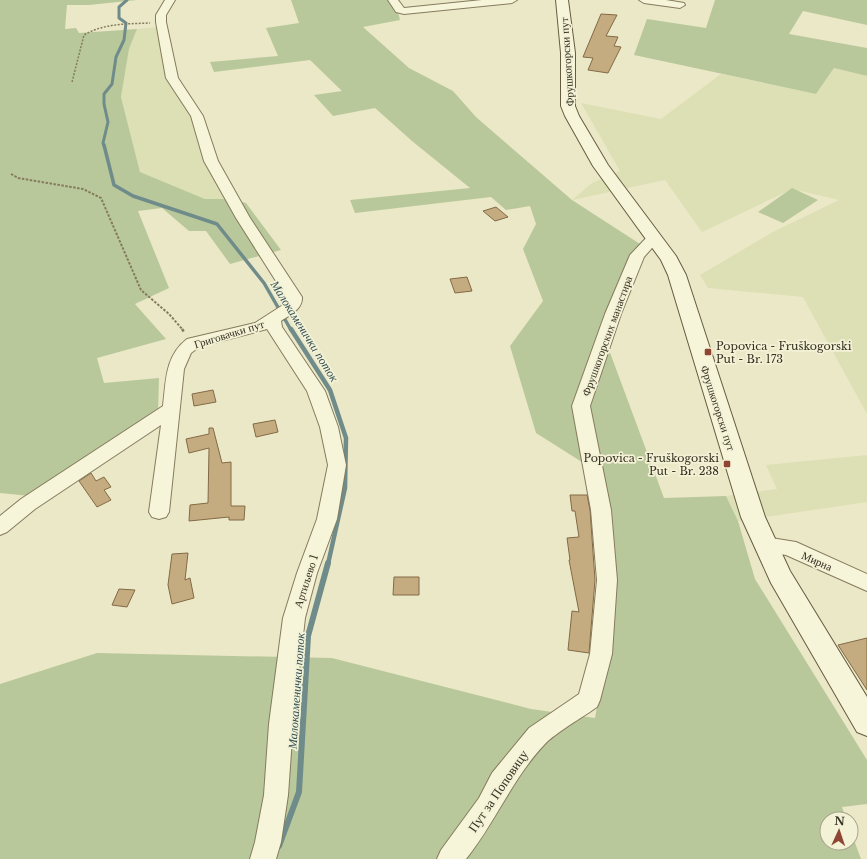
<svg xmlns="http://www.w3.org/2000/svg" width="867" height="859" font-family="'Libre Baskerville',serif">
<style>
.farmland{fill:#dddfb5}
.green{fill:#b9c89b}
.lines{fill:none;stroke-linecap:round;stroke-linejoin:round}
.stream-far3{stroke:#6f8c8b;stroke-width:3}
.stream-far2{stroke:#6f8c8b;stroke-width:3.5}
.stream-far1{stroke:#6f8c8b;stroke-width:4.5}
.stream{stroke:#6f8c8b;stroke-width:6}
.building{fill:#c5ac80;stroke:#826a46}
.street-casing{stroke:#857b5e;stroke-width:2}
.secondary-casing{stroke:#665c41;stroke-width:2}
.path-far2{stroke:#857b5e;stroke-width:1.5;stroke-dasharray:2 1.5;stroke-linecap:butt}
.path-far1{stroke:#857b5e;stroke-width:2;stroke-dasharray:2.5 1.5;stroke-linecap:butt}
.path{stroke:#857b5e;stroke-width:2.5;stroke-dasharray:3 2;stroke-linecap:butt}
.street{fill:#f6f4d9;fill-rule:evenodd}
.secondary{fill:#f6f4d9;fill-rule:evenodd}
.poi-dot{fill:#8e4633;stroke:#f3f1d6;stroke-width:1.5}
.labels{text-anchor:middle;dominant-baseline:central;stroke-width:3.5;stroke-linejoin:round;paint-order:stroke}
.street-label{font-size:11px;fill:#363020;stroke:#f3f1d6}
.poi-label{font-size:11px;fill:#363020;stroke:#f3f1d6;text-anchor:start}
.water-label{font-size:12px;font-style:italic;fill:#314f54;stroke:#f3f1d6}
.near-street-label{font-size:13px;fill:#363020;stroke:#f3f1d6}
</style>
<rect width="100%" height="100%" fill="#ebe8c7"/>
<!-- farmland -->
<g class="farmland">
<path d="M161 27 169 81 192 117 230 199H205L140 172 121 97 129 49 137 29Z"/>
<path d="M834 68 867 76V414L803 297 708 288 700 275 773 232 839 200 792 189 702 232 665 180 572 200 592 183 620 171 581 103 661 119 721 74 816 94Z"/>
<path d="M867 455V502L738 521 726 496 777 489 766 465Z"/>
</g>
<!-- green -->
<g class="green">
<path d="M0 0H137L89 5H67L65 29 76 28 79 33 137 29 129 49 121 97 140 172 205 199H230L246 203 281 250 230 264 206 231H189L162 208 138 211 169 288 135 304 166 339 97 358 104 383 159 378 158 415 40 497 0 493Z"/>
<path d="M291 0H395L400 20 363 27 409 68 453 91 476 117 572 200 640 244 602 331 664 498 726 496 738 521 755 579 867 760V804L842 807 846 819H827V843H851V832L861 859H0V684L97 653 332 658 531 709 595 718 617 594 604 476 536 433 510 346 543 301 523 249 536 224 530 206 506 210 491 197 355 213 350 200 470 188 412 141 375 108 333 116 314 95 342 91 310 60 214 72 210 62 278 56 266 28 299 23Z"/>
<path d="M715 0H867V25L803 11 789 34 867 48V76L834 68 816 94 634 55 647 19 706 28Z"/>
<path d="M792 188 818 200 783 223 758 212Z"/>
</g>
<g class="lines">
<!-- stream-far3 -->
<path class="stream-far3" d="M104 146 103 143 108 122 104 104V94L112 84 116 57 124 40 126 23 119 18V7L127 0"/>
<!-- stream-far2 -->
<path class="stream-far2" d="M104 145 114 185 133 196 217 224 264 283 291 330"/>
<!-- stream-far1 -->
<path class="stream-far1" d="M291 329 330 390 346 438 345 488 328 564"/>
<!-- stream -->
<path class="stream" d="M279 846 299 792 308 636 328 563"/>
</g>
<!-- building -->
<g class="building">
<path d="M601 14 617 15 606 36 618 37 614 46 621 47 608 73 588 70 593 58 583 57Z"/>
<path d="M496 207 508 217 495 221 483 211Z"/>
<path d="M467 277 472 291 455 293 450 279Z"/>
<path d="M213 390 216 402 194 406 192 394Z"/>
<path d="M275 420 278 432 256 437 253 424Z"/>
<path d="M209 428H213L222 463 231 462V506H245L244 520H229V517L189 521 190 505 208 503 209 448 189 453 186 439 209 434Z"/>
<path d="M91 473 96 481 104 477 111 487 104 490 111 500 97 507 79 481Z"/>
<path d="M570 495H587L590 510 595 580 589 653 568 650 572 611 579 612 569 560H570L567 538 579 537 575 511H572Z"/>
<path d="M188 553 185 580 190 578 194 598 172 604 168 585 172 554Z"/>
<path d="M394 577H419V595H393Z"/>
<path d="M119 589 135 590 127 607 112 605Z"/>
<path d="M867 638V690L838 645Z"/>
</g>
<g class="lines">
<!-- street casing -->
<g class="street-casing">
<g id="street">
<path d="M165 0H175L166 15V22L178 78 203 116 218 161 250 218 302 297C303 309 290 315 281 321L282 327 325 391 338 427 346 465 337 519 317 573 305 618 293 724 288 795 281 842 276 859H250L255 842 264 795 269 724 283 618 297 573 317 519 328 465 320 427 307 391 267 329 199 347 191 353 184 369 169 512 166 517 159 519 152 517 149 512 161 425 35 509 7 532 0 535V516L21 499 163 406C166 381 165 356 187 339L255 323 286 303V297L236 218 204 161 191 116 166 78 156 22V15Z"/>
<path d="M388 0H398L404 8 482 0H517L512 3 404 14 396 12Z"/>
<path d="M639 0H666L684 3 685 5 680 8 644 3Z"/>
<path d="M653 235 658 236 660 239 644 257 621 314 590 406 611 510 617 580 612 654 600 700 597 707C582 718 556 732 544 745 512 779 495 823 466 859H437L441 850 479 798 492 773 529 728 579 694 590 654 597 580 591 510 572 406 605 314 630 255 648 236Z"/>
<path d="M765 537 796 542 867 574V591L786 555 758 551 755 545 758 539Z"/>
</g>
</g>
<!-- secondary casing -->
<g class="secondary-casing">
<path id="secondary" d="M556 0H568L575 53V106L579 116 608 165 676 256 686 275 765 517 790 571 867 697V736L857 732 771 583 741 517 668 275 661 260 593 166 565 116 561 106V53Z"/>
</g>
<!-- path-far2 -->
<path class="path-far2" d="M72 82 84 35C104 23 128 24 150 23"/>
<!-- path-far1 -->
<path class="path-far1" d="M11 174 18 178 83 189 101 198 141 290 169 314 183 330"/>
<!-- path -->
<path class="path" d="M182 329 184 332"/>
<!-- street -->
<use href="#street" class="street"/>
<!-- secondary -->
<use href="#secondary" class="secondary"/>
</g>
<!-- markers -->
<g class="poi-dot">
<rect x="704" y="348" width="8" height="8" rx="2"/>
<rect x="723" y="460" width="8" height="8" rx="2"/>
</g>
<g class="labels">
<!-- street labels -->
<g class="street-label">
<text transform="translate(567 62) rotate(-94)">Фрушкогорски пут</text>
<text transform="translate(229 334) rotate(-17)">Григовачки пут</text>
<text transform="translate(607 336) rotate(-70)">Фрушкогорских манастира</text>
<text transform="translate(718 408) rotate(72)">Фрушкогорски пут</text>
<text transform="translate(817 561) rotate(24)">Мирна</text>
<text transform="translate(306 581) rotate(-72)">Артиљево 1</text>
</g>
<!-- poi labels -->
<g class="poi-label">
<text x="716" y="346">Popovica - Fruškogorski<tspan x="716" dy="13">Put - Br. 173</tspan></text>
<text x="719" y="458" text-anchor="end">Popovica - Fruškogorski<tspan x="719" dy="13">Put - Br. 238</tspan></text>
</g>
<!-- water labels -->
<g class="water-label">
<text transform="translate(305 331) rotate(58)">Малокаменички поток</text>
<text transform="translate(296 691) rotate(-86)">Малокаменички поток</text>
</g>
<!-- near-street labels -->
<g class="near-street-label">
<text transform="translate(498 791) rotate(-56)">Пут за Поповицу</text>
</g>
</g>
<!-- north arrow -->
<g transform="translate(839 831) rotate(3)"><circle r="19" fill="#f3f1d6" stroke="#a7a48d"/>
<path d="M0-3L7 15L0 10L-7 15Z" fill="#8e4633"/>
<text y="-6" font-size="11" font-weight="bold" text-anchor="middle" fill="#363020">N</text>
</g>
</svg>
